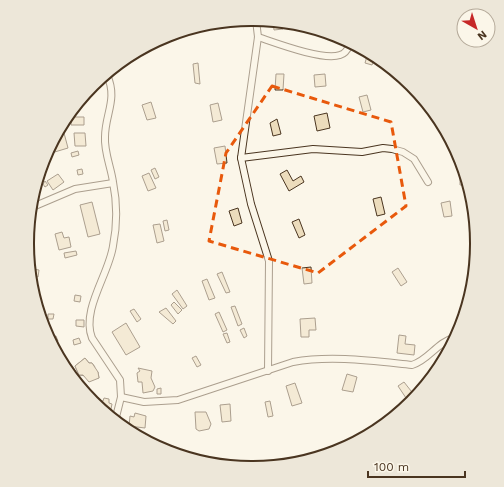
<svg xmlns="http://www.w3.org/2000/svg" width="504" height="487" font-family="'Work Sans',sans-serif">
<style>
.building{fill:#ecdcbc;stroke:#4a3520}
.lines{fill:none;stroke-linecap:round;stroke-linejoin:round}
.minor-casing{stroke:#4a3520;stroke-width:8}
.minor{stroke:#fbf6e9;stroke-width:6}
.marked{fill:none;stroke:#e8590c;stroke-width:3;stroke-dasharray:8 5;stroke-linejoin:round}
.rim{fill:none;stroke:#4a3520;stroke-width:2}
</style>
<rect width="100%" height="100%" fill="#fbf6e9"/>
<!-- building -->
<g class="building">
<path d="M273 23 282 25 283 29 274 30Z"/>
<path d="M367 56 374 60 372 65 365 63Z"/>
<path d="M198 63 200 84 195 83 193 64Z"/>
<path d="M276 74H284L283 90H275Z"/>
<path d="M325 74 326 86 315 87 314 75Z"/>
<path d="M367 95 371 110 363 112 359 97Z"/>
<path d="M151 102 156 118 147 120 142 105Z"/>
<path d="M218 103 222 120 213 122 210 105Z"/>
<path d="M327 113 330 128 317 131 314 116Z"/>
<path d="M72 117H84V125H71Z"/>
<path d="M277 119 281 134 273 136 270 123Z"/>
<path d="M64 133 68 148 48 154 60 135Z"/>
<path d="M74 133H85L86 146H75Z"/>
<path d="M225 146 227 163 217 164 214 148Z"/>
<path d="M78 151 79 155 72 157 71 153Z"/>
<path d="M460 165H461L465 185H460Z"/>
<path d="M155 168 159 177 155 179 151 170Z"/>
<path d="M82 169 83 174 78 175 77 170Z"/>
<path d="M287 170 293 181 301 176 304 182 289 191 280 174Z"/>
<path d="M149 173 156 188 148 191 142 176Z"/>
<path d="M58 174 64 182 53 190 47 181Z"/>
<path d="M45 181 48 185 45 187 43 184Z"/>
<path d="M381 197 385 214 377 216 373 199Z"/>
<path d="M450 201 452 216 444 217 441 203Z"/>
<path d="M92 202 100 234 88 237 80 205Z"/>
<path d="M238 208 242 223 234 226 229 211Z"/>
<path d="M299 219 305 235 299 238 292 222Z"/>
<path d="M167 220 169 230 165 231 163 221Z"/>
<path d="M160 224 164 241 157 243 153 225Z"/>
<path d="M31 227 33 233 29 234Z"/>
<path d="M62 232 64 238 69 237 71 247 59 250 55 234Z"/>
<path d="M76 251 77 255 65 258 64 253Z"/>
<path d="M311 267 312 283 304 284 302 268Z"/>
<path d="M398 268 407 282 401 286 392 272Z"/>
<path d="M33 269 39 270 38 277 34 276Z"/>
<path d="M222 272 230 292 226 293 217 274Z"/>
<path d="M207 279 215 298 209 300 202 281Z"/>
<path d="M177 290 187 306 183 309 172 294Z"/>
<path d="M75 295 81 296 80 302 74 301Z"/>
<path d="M174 302 182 310 178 314 171 305Z"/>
<path d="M235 306 242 324 238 326 231 307Z"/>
<path d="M166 308 176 321 173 324 159 312Z"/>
<path d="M134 309 141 319 137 322 130 311Z"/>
<path d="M219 312 227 330 223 332 215 314Z"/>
<path d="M48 314H54L53 319H48Z"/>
<path d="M315 318 316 330H309V337H301L300 319Z"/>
<path d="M76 320H84V327L76 326Z"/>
<path d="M126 323 140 347 126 355 112 332Z"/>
<path d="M244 328 247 336 244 338 240 330Z"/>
<path d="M227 333 230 342 227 343 223 334Z"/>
<path d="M399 335 406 336 405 344 415 345 414 355 397 353Z"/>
<path d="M56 336 58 341 53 342 50 337Z"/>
<path d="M79 338 81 343 74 345 73 340Z"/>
<path d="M196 356 201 365 197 367 192 358Z"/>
<path d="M85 358 89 363H92L95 367 93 370 98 372 99 378 79 375 75 366Z"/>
<path d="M85 358 89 363H92L98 372 99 378 89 382 83 375H79L75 366Z"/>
<path d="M138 368 152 371 151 378 155 387 153 391 143 393 142 382H138L137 373 140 371Z"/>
<path d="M347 374 357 377 353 392 342 390Z"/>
<path d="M404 382 415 396 408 401 398 386Z"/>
<path d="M295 383 302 403 292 406 286 386Z"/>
<path d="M161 388V394H157V389Z"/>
<path d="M90 397 99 398 97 405 93 402Z"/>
<path d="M104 398 109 399V403L112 404 110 414 100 407 101 401H103Z"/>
<path d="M270 401 273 416 268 417 265 402Z"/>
<path d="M230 404 231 421 222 422 220 405Z"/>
<path d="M195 412H206L211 424 209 429 199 431 196 429Z"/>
<path d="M135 413 146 416 145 428 129 426 130 416 134 417Z"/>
</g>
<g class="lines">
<!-- minor casing -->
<g class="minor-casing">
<g id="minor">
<path d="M256 20 258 37 241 158 251 204 269 261 268 371"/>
<path d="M258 37C276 43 323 61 340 55 345 54 348 49 350 44"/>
<path d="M107 75C118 99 105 114 105 137 104 152 111 167 113 182 117 202 117 226 113 246 109 274 81 310 92 338L120 380 121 397 116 417"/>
<path d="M241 158 313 149 362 152 383 148 392 149 403 152 414 159 428 182"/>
<path d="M35 206 75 189 113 183"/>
<path d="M121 397 144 402 178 400 293 362C331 355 373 361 412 365 429 360 437 342 454 338"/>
</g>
</g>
<!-- minor -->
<use href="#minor" class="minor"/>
</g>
<!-- marked area -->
<path d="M0 0H504V487H0ZM272 86 391 122 406 206 318 273 209 241 226 153Z" fill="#fbf6e9" fill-opacity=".55" fill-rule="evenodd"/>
<path class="marked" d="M272 86 391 122 406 206 318 273 209 241 226 153Z"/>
<!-- crop -->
<path d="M0 0H504V487H0ZM251 26H253A217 217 0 0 1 470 243V244A217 217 0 0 1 253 461H251A217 217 0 0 1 34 244V243A217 217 0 0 1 251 26Z" fill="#ede7d9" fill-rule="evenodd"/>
<path class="rim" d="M251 26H253A217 217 0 0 1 470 243V244A217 217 0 0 1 253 461H251A217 217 0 0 1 34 244V243A217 217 0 0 1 251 26Z"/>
<!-- north arrow -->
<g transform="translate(476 28) rotate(141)"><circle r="19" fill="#fbf6e9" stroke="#b4a999"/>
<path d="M0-3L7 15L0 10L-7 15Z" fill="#c62828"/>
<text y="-6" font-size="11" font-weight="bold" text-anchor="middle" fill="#4a3520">N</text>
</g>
<!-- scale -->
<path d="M368 471v6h97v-6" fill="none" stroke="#4a3520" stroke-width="2"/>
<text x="374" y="471" font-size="12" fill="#4a3520" stroke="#fbf6e9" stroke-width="3" paint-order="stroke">100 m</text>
</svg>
